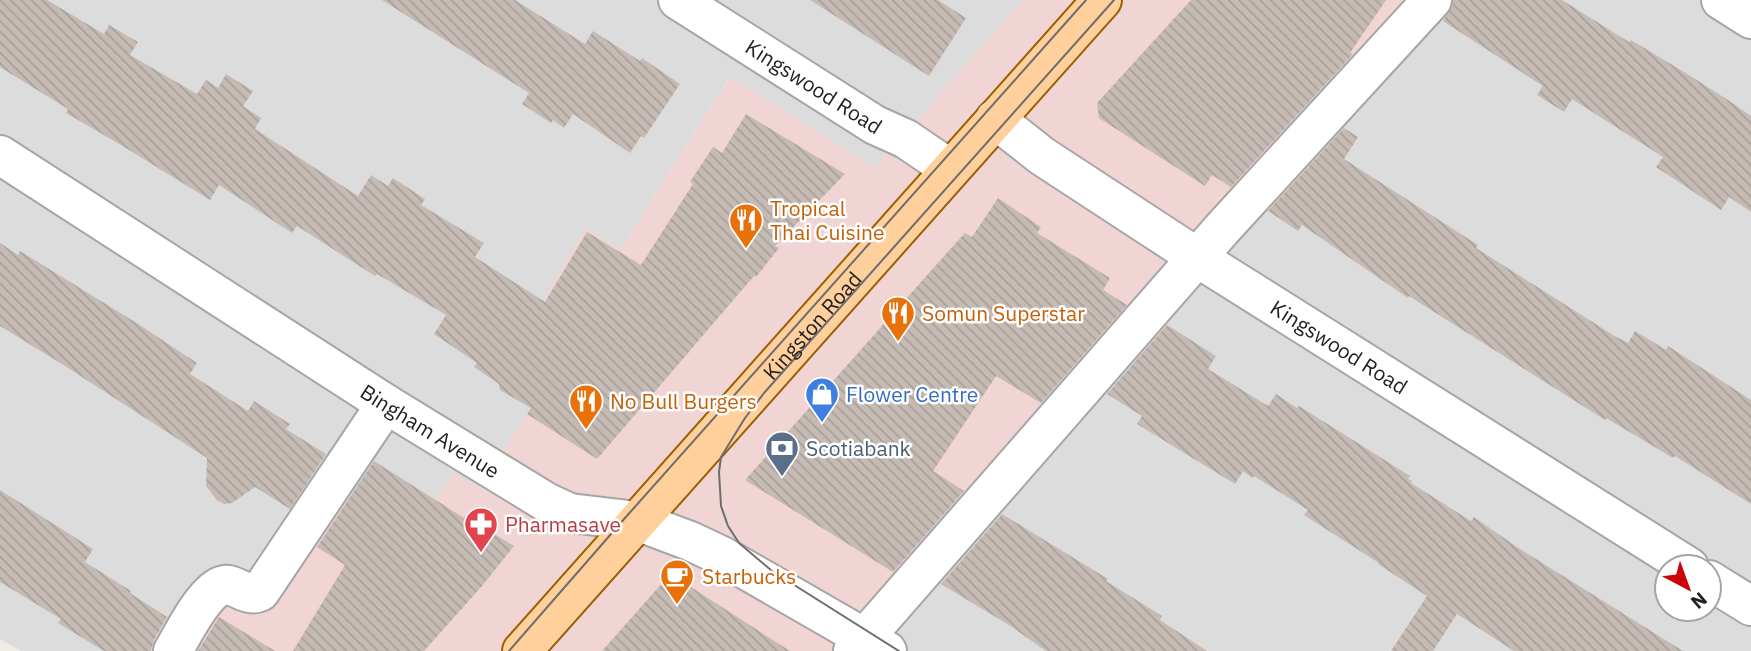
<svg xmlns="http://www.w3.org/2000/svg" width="1751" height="651" font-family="'IBM Plex Sans',sans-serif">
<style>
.residential{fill:#dddcdc;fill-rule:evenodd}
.commercial{fill:#f1d4d4}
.building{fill:url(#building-back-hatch)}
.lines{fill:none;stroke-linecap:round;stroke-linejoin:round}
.minor-casing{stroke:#a6a6a6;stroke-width:42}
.major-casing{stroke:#9a6000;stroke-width:42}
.minor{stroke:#fff;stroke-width:38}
.major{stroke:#ffd09b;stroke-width:38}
.tram{stroke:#6d6d6d;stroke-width:2}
.labels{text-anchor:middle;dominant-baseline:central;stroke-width:5;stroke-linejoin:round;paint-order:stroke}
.street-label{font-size:21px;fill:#1f1f1f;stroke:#fff}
.food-label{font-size:21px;fill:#c56008;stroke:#fff;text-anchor:start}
.shop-label{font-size:21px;fill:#366cbe;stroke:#fff;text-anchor:start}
.service-label{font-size:21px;fill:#4e5e75;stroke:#fff;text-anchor:start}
.health-label{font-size:21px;fill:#be3a42;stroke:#fff;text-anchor:start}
</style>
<defs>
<pattern id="building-back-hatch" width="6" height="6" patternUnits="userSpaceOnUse" patternTransform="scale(1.75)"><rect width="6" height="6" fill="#c5bbb4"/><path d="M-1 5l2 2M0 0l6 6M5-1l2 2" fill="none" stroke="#a9a09a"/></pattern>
</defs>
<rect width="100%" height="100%" fill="#f0ece5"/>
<!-- residential -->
<g class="residential">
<path d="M0 0H1023L875 168 729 78 621 249 585 229 578 341 478 487 413 534 260 592 247 615 182 651H21L0 639Z"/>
<path d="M1443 0H1751V651H867ZM1667 567H1709V609H1667Z"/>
</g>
<!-- commercial -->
<path class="commercial" d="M1023 0H1443L867 651H182L216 597 247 614 330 483 412 534 454 472 478 487 578 341 537 312 585 228 621 249 730 77 875 168Z"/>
<!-- building -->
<g class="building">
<path d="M0 0H47L104 34 109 25 138 42 130 55 197 94 206 80 218 88 226 74 253 91 243 106 261 118 255 129 358 196 371 175 388 186 393 178 425 199 421 205 484 243 475 257 545 302 587 232 641 265 693 184 690 182 713 147 722 153 746 114 845 174 775 246 779 248 756 277 754 276 597 459 527 414 531 408 500 390 499 384 474 367 477 363 434 334 446 315 377 274 375 276 297 226 292 233 219 185 210 200 121 145 66 113 68 109 0 67Z"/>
<path d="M382 0H515L585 44 593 31 640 61 642 58 680 84 644 138 641 136 630 153 573 114 564 128 553 120 551 123 522 104 529 93Z"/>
<path d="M810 0H938L966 18 929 76Z"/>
<path d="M1191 0H1386L1350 53 1353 54 1231 187 1212 175 1205 186 1099 118 1097 103Z"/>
<path d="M1453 0H1562L1629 42 1631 40 1684 72 1731 102 1751 116V212L1729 197 1721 210 1656 167 1663 157 1572 99 1564 112 1537 95 1543 86 1443 21 1453 5Z"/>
<path d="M1344 128 1358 137 1344 159 1478 245 1476 248 1613 335 1628 343 1635 331 1666 350 1668 346 1751 400V504L1675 456 1673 458 1606 418 1605 420 1409 296 1408 298 1302 225 1298 231 1268 211Z"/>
<path d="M998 198 1041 227 1037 233 1110 278 1103 290 1127 305 1041 403 996 376 933 471 964 491 893 572 745 480 953 246 965 233 972 237Z"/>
<path d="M0 243 18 255 20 251 135 322 197 363 190 374 248 411 254 401 290 424 286 429 326 454 290 509 255 487 232 503 224 504 217 500 206 486 207 458 62 364 0 326Z"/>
<path d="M1167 325 1216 356 1208 369 1268 406 1276 394 1297 408 1299 406 1410 476 1408 479 1412 481 1411 483 1471 521 1474 517 1517 547 1683 651H1514L1457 614 1433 651H1391L1427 596 1378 564 1379 563 1304 515 1308 510 1254 476 1252 478 1243 471 1235 484 1137 424 1142 416 1107 394Z"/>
<path d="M374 461 464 518 465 516 514 546 482 586 424 651H293L345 565 317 547Z"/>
<path d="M0 490 93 549 85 562 131 591 130 593 167 617 154 640 151 651H104L58 623 61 619 0 582Z"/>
<path d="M1002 514 1108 579 1106 581 1162 616 1160 620 1207 651H1046L1009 625 941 584Z"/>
<path d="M680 580 790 651H602L664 581Z"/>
<path d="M219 617 275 651H198Z"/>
</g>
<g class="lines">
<!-- minor casing -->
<g class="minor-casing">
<g id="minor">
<path id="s1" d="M678 0 875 125 906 139 950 169"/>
<path d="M1721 0 1751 19"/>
<path id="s2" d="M995 119 1042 156 1198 258 1689 567"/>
<path id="s3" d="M0 155 386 404 546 502 570 513 637 521 690 541 722 556 887 651"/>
<path d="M1709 580 1751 606"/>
<path d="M173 651C182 636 209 580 229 585 240 588 249 597 260 592L386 404"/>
<path d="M853 651 1222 229 1432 0"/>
</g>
</g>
<!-- major casing -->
<g class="major-casing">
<g id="major">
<path id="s4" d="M522 651 1102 0"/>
</g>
</g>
<!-- minor -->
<use href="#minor" class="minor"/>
<!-- major -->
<use href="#major" class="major"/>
<!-- tram -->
<g class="tram">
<path d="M509 651 625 518 1086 0"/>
<path d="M899 651 772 571 739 543 728 526 721 506 719 472 721 457 745 418 764 393 1114 0"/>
</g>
</g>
<!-- icons -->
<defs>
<g id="restaurant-pin" transform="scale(1.75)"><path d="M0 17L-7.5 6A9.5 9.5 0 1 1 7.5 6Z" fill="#e8710a" stroke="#fff"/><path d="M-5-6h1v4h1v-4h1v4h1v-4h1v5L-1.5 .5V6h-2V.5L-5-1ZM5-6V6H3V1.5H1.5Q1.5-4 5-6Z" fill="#fff"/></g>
<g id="shop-pin" transform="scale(1.75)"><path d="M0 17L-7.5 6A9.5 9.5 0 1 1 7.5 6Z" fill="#3f7fe0" stroke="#fff"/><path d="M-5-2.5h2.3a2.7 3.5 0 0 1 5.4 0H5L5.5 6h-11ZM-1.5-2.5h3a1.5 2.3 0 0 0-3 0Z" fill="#fff"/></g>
<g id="bank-pin" transform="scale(1.75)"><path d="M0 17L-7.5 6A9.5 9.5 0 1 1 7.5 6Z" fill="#5c6f8a" stroke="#fff"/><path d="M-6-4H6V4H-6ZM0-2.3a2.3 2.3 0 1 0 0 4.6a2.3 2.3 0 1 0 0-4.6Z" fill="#fff"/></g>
<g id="pharmacy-pin" transform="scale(1.75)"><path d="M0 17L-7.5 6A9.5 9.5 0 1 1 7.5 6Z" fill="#e0444e" stroke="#fff"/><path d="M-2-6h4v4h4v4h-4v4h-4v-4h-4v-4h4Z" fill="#fff"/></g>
<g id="cafe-pin" transform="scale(1.75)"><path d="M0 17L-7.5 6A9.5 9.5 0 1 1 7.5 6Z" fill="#e8710a" stroke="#fff"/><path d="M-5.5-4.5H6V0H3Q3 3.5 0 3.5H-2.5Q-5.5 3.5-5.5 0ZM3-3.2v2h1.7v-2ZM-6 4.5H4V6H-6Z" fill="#fff"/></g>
</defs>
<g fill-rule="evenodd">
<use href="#restaurant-pin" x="746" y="220"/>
<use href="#restaurant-pin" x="898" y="313"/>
<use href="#shop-pin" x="822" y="394"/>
<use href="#restaurant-pin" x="586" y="401"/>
<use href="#bank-pin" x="782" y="448"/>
<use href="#pharmacy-pin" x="481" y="524"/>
<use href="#cafe-pin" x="677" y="576"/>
</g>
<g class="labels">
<!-- street labels -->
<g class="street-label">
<text stroke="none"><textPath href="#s1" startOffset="161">Kingswood Road</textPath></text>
<text stroke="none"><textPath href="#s4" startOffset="436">Kingston Road</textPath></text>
<text stroke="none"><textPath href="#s2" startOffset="413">Kingswood Road</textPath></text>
<text stroke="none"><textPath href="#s3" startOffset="511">Bingham Avenue</textPath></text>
</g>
<!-- food labels -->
<g class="food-label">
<text x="770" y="208">Tropical<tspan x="770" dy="24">Thai Cuisine</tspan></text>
<text x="922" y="313">Somun Superstar</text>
<text x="610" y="401">No Bull Burgers</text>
<text x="702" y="576">Starbucks</text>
</g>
<!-- shop labels -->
<g class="shop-label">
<text x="846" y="394">Flower Centre</text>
</g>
<!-- service labels -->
<g class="service-label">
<text x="806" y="448">Scotiabank</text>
</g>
<!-- health labels -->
<g class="health-label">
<text x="505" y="524">Pharmasave</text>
</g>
</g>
<!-- north arrow -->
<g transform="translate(1688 588) rotate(139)"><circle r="33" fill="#ffffff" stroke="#a5a5a5" stroke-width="2"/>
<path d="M0-5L12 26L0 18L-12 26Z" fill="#ce0009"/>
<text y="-10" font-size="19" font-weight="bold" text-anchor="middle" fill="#1f1f1f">N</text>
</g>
</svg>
